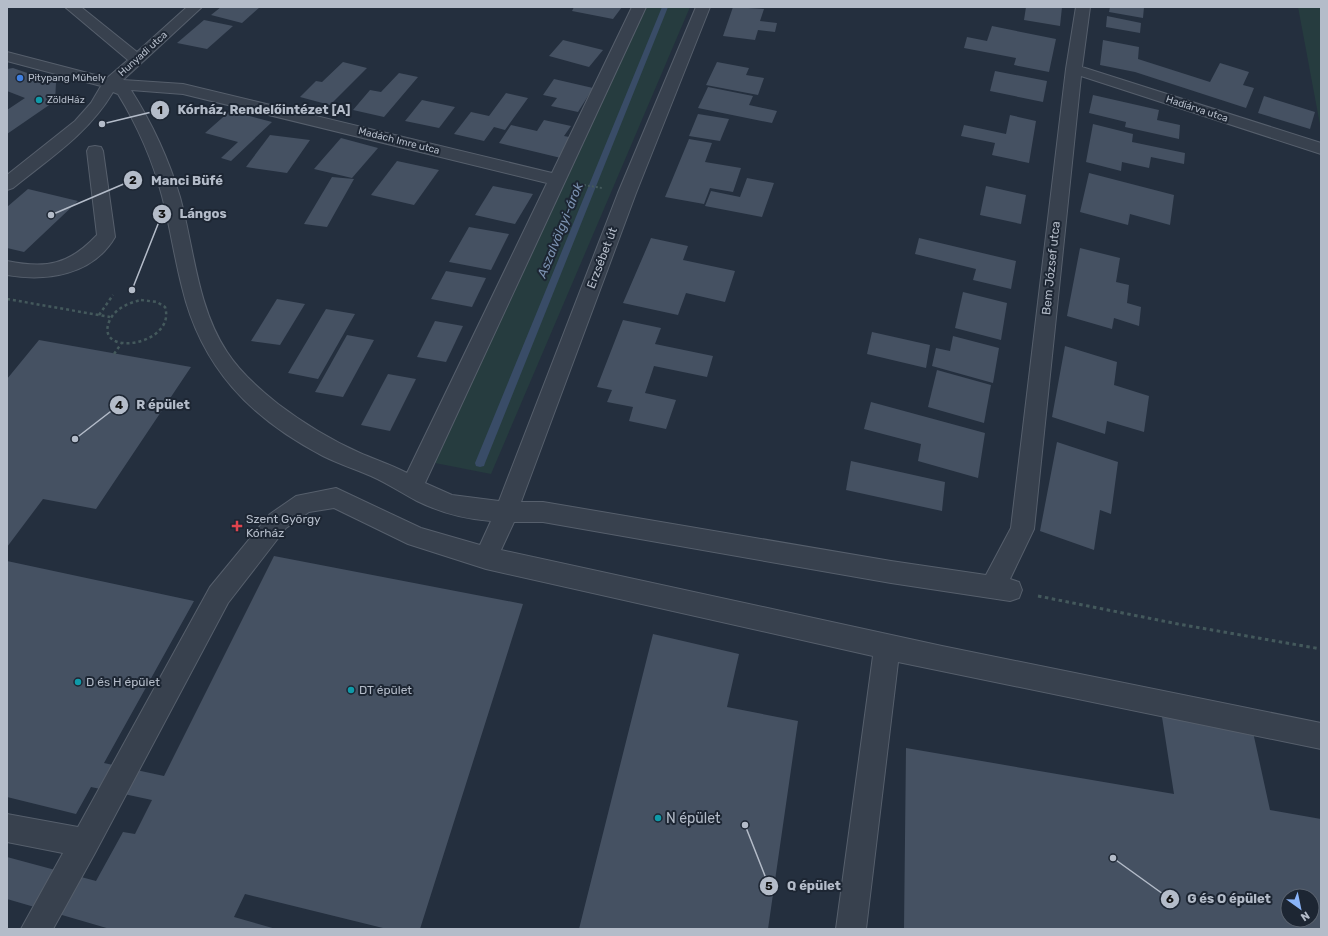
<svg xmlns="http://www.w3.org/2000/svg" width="1328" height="936" font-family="Rubik,sans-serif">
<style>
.green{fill:#263c3f}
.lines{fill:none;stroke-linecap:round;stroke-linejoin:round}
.stream{fill:#394c67;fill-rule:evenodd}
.building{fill:#455162;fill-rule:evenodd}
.minor-casing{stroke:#565f6c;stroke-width:2}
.path-far2{stroke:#44595c;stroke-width:2;stroke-dasharray:2 2;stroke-linecap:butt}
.path-far1{stroke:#44595c;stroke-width:2.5;stroke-dasharray:3 3;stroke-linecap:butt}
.path{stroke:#44595c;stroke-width:3;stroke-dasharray:3.5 3.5;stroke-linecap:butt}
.minor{fill:#38414e;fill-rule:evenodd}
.shop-dot{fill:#3f7fe0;stroke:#1d2633;stroke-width:1.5}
.culture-dot{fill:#0f9aa8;stroke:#1d2633;stroke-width:1.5}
.health-dot{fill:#e0444e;stroke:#1d2633;stroke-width:1.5}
.labels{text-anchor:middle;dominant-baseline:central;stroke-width:4;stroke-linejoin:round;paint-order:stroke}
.far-street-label{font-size:10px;fill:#b4bcc9;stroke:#1d2633}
.far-poi-label{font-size:10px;fill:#b4bcc9;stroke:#1d2633;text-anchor:start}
.street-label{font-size:12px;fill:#b4bcc9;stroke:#1d2633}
.poi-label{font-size:12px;fill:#b4bcc9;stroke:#1d2633;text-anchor:start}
.water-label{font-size:13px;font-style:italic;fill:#7c92b1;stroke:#1d2633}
.near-poi-label{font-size:14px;fill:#b4bcc9;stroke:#1d2633;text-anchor:start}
.leader{fill:none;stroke:#b4bcc9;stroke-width:1.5}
.callout-dot{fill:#b4bcc9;stroke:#1d2633;stroke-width:1.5}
.mark-label{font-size:12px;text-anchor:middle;font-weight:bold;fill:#111}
.callout-label{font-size:13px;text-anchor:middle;font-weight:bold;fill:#b4bcc9;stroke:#1d2633;stroke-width:4;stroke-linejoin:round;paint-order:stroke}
</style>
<rect width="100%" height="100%" fill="#242f3e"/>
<!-- green -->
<g class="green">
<path d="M642 7H690L491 474 435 463Z"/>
<path d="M1298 7H1321V130Z"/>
</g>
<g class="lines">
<!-- stream -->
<path class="stream" d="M662 7H668L485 463 484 466 480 467 476 466 475 463Z"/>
</g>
<!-- building -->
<g class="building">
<path d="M221 7H260L242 23 211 15Z"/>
<path d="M574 7H622L613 19 572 11Z"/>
<path d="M733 7 764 9 760 21 777 23 775 32 758 30 755 40 723 36Z"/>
<path d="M1026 7H1062L1060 26 1024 20Z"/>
<path d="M1110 7H1144L1143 18 1109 12Z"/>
<path d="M1107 16 1141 23 1140 33 1106 27Z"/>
<path d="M204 20 233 26 207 49 177 43Z"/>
<path d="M992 26 1056 39 1049 72 1014 65 1016 58 964 48 967 37 987 41Z"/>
<path d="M563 40 603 50 589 67 549 56Z"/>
<path d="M1103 40 1139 47 1138 59 1210 82 1220 63 1249 72 1243 85 1254 88 1246 108 1135 72 1100 65Z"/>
<path d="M343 62 367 68 330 105 300 97 316 81 322 82Z"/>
<path d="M717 62 749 68 746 75 764 78 758 95 706 85Z"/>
<path d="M13 68 56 83 55 101 7 134V110L25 98 7 91V69Z"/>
<path d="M995 71 1047 81 1043 102 990 91Z"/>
<path d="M399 73 418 77 384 117 353 110 370 90 381 92Z"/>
<path d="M554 79 593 88 578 112 551 106 557 98 543 95Z"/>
<path d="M708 87 753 96 749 105 777 111 772 123 698 108Z"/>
<path d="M506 93 528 98 505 130 494 127 484 141 454 134 471 112 489 116Z"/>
<path d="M1093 95 1159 110 1157 120 1180 125 1179 139 1125 127 1126 122 1089 113Z"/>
<path d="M1264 96 1315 112 1310 129 1258 113Z"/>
<path d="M422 100 455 107 439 128 405 121Z"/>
<path d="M230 111 272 122 231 161 221 158 238 142 205 133Z"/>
<path d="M698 114 729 119 720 141 689 136Z"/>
<path d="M1010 115 1036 121 1029 163 992 155 995 143 961 136 964 125 1006 134Z"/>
<path d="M544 120 571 126 564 136 574 138 561 158 499 143 511 125 537 131Z"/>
<path d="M1093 124 1133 134 1132 142 1185 153 1184 164 1151 157 1149 168 1122 162 1121 171 1086 162Z"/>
<path d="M270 135 310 140 287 173 246 167Z"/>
<path d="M341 138 378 148 352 178 314 169Z"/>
<path d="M689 139 712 143 705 162 741 168 733 192 710 188 704 204 665 197Z"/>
<path d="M397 161 439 170 414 205 371 195Z"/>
<path d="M1089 173 1174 195 1170 225 1130 214 1128 225 1080 212Z"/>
<path d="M332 177 354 179 327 227 304 224Z"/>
<path d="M747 178 774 183 762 217 705 206 711 191 740 197Z"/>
<path d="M493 186 533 194 515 224 475 215Z"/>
<path d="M986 186 1026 195 1021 224 980 215Z"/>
<path d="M28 189 78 201 24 252 7 248V207Z"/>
<path d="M469 227 509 234 491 270 449 262Z"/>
<path d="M651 238 688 246 683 260 735 271 725 302 686 293 678 315 623 303Z"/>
<path d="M919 238 1016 261 1011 289 973 280 976 269 915 254Z"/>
<path d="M1080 248 1120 258 1116 282 1129 285 1127 303 1141 307 1139 326 1114 318 1112 329 1067 316Z"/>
<path d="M446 271 486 278 472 307 431 299Z"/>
<path d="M963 292 1007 303 1001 340 955 328Z"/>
<path d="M277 299 305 304 280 345 251 341Z"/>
<path d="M326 309 355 314 318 379 288 373Z"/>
<path d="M623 320 661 328 655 344 713 356 707 377 654 366 645 393 676 400 666 429 629 421 633 407 607 402 612 390 597 387Z"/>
<path d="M435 321 463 326 446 362 417 357Z"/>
<path d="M872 332 930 345 926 368 867 354Z"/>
<path d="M347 335 374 340 343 397 315 392Z"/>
<path d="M953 336 999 348 993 383 932 366 936 348 950 351Z"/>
<path d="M39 340 191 367 96 509 43 499 7 547V379Z"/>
<path d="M1065 346 1117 362 1114 385 1149 396 1144 432 1107 421 1105 434 1052 417Z"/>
<path d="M937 370 991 385 984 423 928 407Z"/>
<path d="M388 374 416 379 390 431 361 425Z"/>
<path d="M871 402 985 433 978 478 918 461 921 444 864 429Z"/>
<path d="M1057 442 1118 462 1111 514 1100 510 1094 550 1040 531Z"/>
<path d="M851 461 945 482 942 511 846 490Z"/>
<path d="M274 556 523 604 420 929H387L245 894 234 917 276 929H110L7 899V857L96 881 123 832 135 834 152 800 91 787 76 814 7 797V561L194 601 104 763 164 776Z"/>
<path d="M653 634 739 654 727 707 798 721 768 929H579Z"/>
<path d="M1162 717 1253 732 1270 810 1321 819V929H904L906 748 1174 794ZM1288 896H1312V920H1288Z"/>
</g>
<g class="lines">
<!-- minor casing -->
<g class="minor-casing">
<g id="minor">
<path d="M65 7H81L137 52 187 7H202L123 80 183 84 552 173 632 7H646L425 483 452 495 499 501 618 193 696 7H710L636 193 521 502H543L891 561 986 575 1011 528 1066 69 1076 7H1090L1082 67 1321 143V154L1081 76 1034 529 1010 579 1019 582 1022 590 1019 598 1010 601 891 583 543 522H514L501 550 942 646 1321 723V749L898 662 866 929H836L873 656 486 569 408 544 334 508 309 512 286 528 228 603 95 853 53 929H21L63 853 7 842V814L78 827 210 587 270 514 296 496 336 488 421 528 480 545 491 521C465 519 441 513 417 501 402 493 387 483 371 476 355 469 339 464 323 456 250 418 201 367 182 287 174 256 170 226 162 196 153 161 137 125 118 94L113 92C89 133 50 158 13 188L7 190V175L75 121 91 103 101 86 7 61V52L107 78 128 60ZM131 90 183 94 547 183 407 473C392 465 376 460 360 453 331 440 303 423 278 404 259 389 240 372 227 352 197 307 194 248 180 197 169 160 152 123 131 90Z"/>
<path d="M95 146 101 147 103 151 115 237C93 275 47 282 7 275V261C46 269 69 265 97 235L87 151 89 147Z"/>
</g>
</g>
<!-- path-far2 -->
<path class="path-far2" d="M584 185 602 188"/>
<!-- path-far1 -->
<g class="path-far1">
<path d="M7 299 110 317"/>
<path d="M141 300 157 302 165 307C177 345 95 358 109 322 114 309 128 303 141 300Z"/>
<path d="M99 315 113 295"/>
<path d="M114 354 121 344"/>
</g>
<!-- path -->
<path class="path" d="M1038 596 1178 624 1321 649"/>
<!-- minor -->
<use href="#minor" class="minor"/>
</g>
<!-- markers -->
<circle class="shop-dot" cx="20" cy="78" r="4"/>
<g class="culture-dot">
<circle cx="39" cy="100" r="4"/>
<circle cx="78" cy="682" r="4"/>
<circle cx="351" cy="690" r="4"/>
<circle cx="658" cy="818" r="4"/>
</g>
<path class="health-dot" d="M235 520h4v4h4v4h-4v4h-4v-4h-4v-4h4z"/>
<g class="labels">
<!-- far-street labels -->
<g class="far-street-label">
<text transform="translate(143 54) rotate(-42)">Hunyadi utca</text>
<text transform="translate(1197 109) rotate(18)">Hadiárva utca</text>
<text transform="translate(399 141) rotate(14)">Madách Imre utca</text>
</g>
<!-- far-poi labels -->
<g class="far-poi-label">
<text x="28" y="78">Pitypang Műhely</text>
<text x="47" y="100">ZöldHáz</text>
</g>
<!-- street labels -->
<g class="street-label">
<text transform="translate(602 258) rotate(-69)">Erzsébet út</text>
<text transform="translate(1051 268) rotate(-84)">Bem József utca</text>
</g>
<!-- poi labels -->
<g class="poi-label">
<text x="246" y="519">Szent György<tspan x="246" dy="14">Kórház</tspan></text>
<text x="86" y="682">D és H épület</text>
<text x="359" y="690">DT épület</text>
</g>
<!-- water labels -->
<g class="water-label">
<text transform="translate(560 230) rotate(-68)">Aszalvölgyi-árok</text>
</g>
<!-- near-poi labels -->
<g class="near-poi-label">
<text x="666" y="818">N épület</text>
</g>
</g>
<!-- callouts -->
<path class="leader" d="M102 124L160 110M51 215L133 180M132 290L162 214M75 439L119 405M745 825L769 886M1113 858L1170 899"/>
<g class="callout-dot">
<circle cx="102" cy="124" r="4"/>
<circle cx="51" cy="215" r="4"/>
<circle cx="132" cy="290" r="4"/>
<circle cx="75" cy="439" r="4"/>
<circle cx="745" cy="825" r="4"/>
<circle cx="1113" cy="858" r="4"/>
<circle cx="160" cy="110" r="10"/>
<circle cx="133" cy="180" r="10"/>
<circle cx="162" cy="214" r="10"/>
<circle cx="119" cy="405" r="10"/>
<circle cx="769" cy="886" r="10"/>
<circle cx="1170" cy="899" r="10"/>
</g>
<g class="mark-label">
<text x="160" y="114">1</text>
<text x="133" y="184">2</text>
<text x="162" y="218">3</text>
<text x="119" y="409">4</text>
<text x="769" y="890">5</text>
<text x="1170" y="903">6</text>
</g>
<g class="callout-label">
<text x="264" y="114">Kórház, Rendelőintézet [A]</text>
<text x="187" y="185">Manci Büfé</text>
<text x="203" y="218">Lángos</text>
<text x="163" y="409">R épület</text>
<text x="814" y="890">Q épület</text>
<text x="1229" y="903">G és O épület</text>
</g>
<!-- border -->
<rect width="1328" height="936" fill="none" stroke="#b4bcc9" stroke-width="16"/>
<!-- north arrow -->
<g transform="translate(1300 908) rotate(147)"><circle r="19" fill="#1d2633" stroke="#59626f"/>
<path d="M0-3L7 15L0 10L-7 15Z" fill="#8ab4f8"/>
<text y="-6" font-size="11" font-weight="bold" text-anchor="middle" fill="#b4bcc9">N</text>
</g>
</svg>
